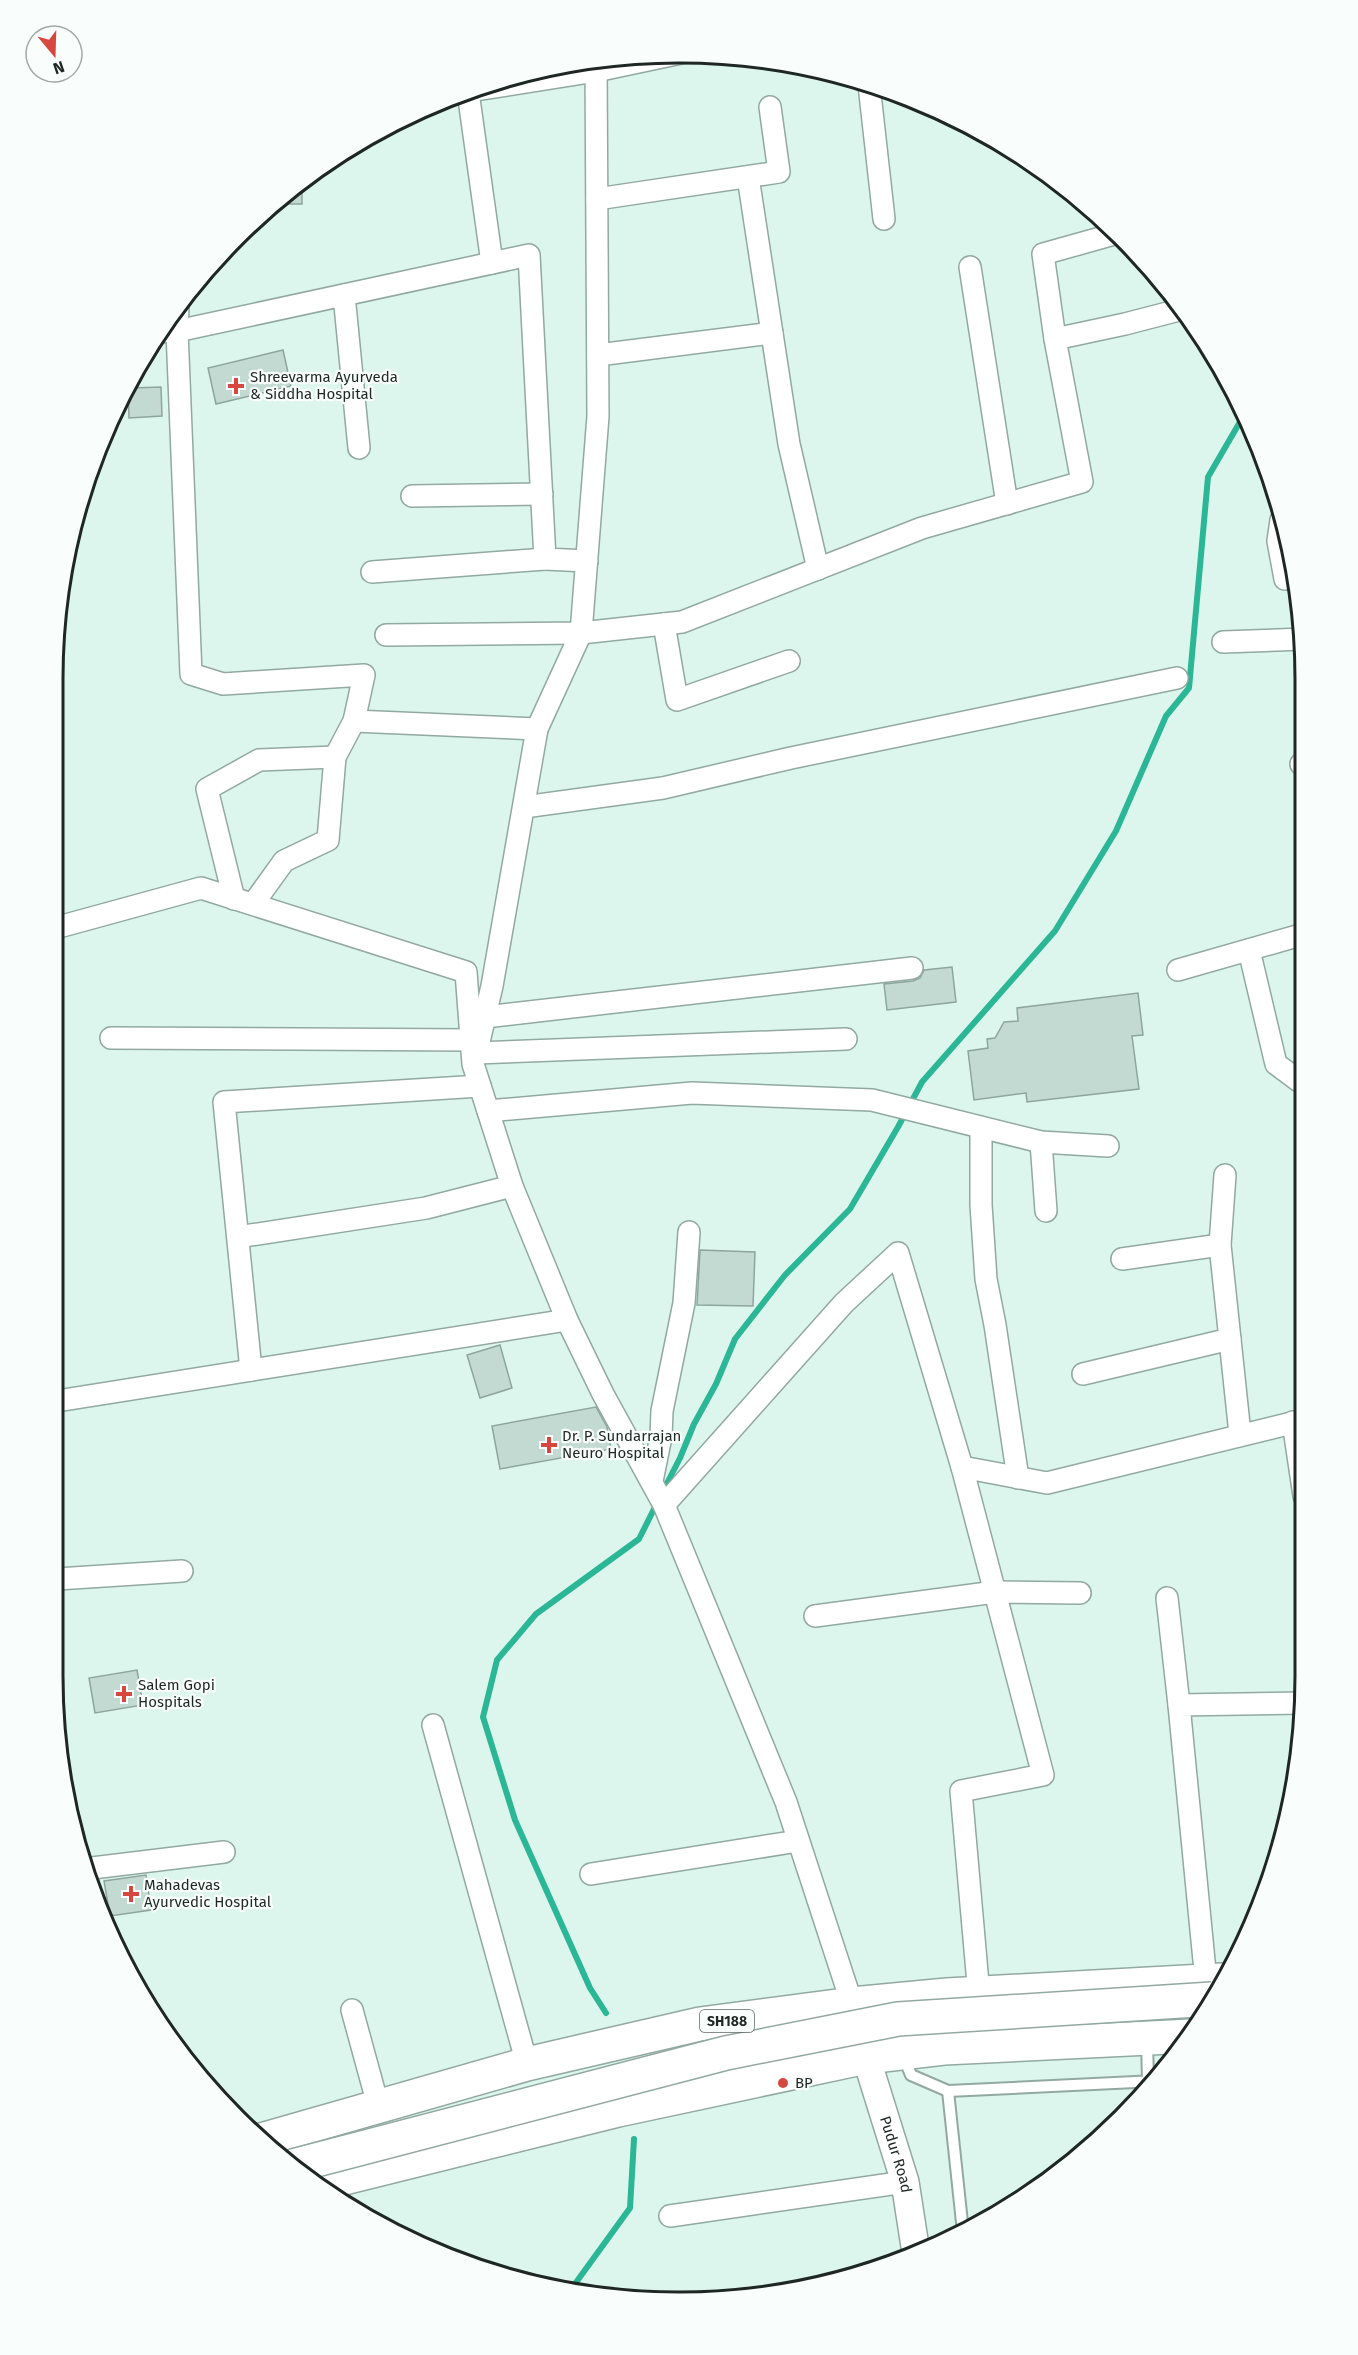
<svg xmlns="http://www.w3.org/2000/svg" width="1358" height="2355" font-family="'Fira Sans',sans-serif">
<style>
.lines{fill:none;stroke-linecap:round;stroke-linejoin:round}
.stream{stroke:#2bb795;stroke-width:6}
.building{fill:#c2dad2;stroke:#8ea59d;stroke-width:1.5}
.service-casing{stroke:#91a9a0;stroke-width:14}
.minor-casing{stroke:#91a9a0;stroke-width:24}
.tertiary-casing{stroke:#91a9a0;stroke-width:30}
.primary-casing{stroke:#91a9a0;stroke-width:36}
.service{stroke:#fff;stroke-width:10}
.minor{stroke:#fff;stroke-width:21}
.tertiary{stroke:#fff;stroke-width:27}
.primary{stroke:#fff;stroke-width:33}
.primary-bridge-casing{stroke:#91a9a0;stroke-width:36;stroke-linecap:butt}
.primary-bridge{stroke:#fff;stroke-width:33}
.poi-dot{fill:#d6483f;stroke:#f9fefc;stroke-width:2}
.labels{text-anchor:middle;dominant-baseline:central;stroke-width:4.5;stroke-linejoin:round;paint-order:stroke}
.shield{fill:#f9fefc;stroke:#606865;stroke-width:1.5}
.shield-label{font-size:14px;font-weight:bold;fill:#1e2724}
.poi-label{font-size:15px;fill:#1e2724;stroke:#f9fefc;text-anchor:start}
.street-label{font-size:15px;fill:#1e2724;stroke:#f9fefc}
.rim{fill:none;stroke:#1e2724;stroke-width:3}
</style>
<rect width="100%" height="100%" fill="#ddf6ed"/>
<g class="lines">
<!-- stream -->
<g class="stream">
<path d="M663 1491 680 1458 694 1424 716 1384 735 1339 785 1275 850 1209 898 1127 922 1082 1055 931 1116 831 1166 716 1189 688 1208 477 1244 415"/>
<path d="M606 2013 590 1988 515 1820 483 1717 497 1660 536 1614 639 1539 657 1503"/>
<path d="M572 2288 630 2208 634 2139"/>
</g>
</g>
<!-- building -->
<g class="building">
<path d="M302 182V204H275L290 191Z"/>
<path d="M283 350 291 386 216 404 208 368Z"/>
<path d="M161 387 162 416 129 418 128 392 130 388Z"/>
<path d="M952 967 956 1002 887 1010 884 984 913 981 920 978 924 970Z"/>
<path d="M1138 993 1143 1035 1132 1036 1139 1089 1027 1102 1026 1093 974 1100 968 1051 988 1048 987 1039 995 1038 1004 1022 1018 1021 1017 1008Z"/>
<path d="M700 1250 755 1252 753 1306 697 1305Z"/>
<path d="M500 1345 512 1388 480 1398 467 1355Z"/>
<path d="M596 1407 607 1427 611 1449 500 1469 492 1426Z"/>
<path d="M137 1670 143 1705 95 1713 89 1678Z"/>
<path d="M146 1875 151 1910 110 1916 104 1881Z"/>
</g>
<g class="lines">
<!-- service casing -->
<g class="service-casing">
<g id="service">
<path d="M1147 2040 1148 2082"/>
<path d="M904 2058 911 2075 948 2091 1156 2081"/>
<path d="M948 2091 963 2232"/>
</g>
</g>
<!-- minor casing -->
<g class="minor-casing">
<g id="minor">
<path d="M869 85 884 219"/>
<path d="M469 91 596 71 681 53"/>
<path d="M468 92 492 263"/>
<path d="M748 177 789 444 818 569"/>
<path d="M597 199 779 172 770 107"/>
<path d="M970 267 1007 504"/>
<path d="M344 295 359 448"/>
<path d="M157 332 177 331 178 306"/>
<path d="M1055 339 1125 324 1179 310"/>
<path d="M598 355 772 333"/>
<path d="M412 496 542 494"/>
<path d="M1281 520 1278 541 1285 579"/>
<path d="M372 572 545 559"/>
<path d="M664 624 677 700 789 661"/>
<path d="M386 635 581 633 682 622 922 528 1082 482 1055 339 1043 254 1118 233"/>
<path d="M1223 642 1304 639"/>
<path d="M354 721 537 729"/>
<path d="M1301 764H1304"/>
<path d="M524 807 663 788 791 758 1177 678"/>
<path d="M234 899 207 789 259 760 335 757"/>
<path d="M253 904 284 861 328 840 335 757 354 721 364 675 223 684 191 674 177 331 529 255 545 559 587 561"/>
<path d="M55 928 201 888 466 972 473 1064 512 1186 567 1320 603 1394 664 1505 786 1802 852 2004"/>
<path d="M1249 950 1276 1064 1299 1081 1304 1080"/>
<path d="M1178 970 1304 934"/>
<path d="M485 1017 912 968"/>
<path d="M111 1038 471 1040"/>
<path d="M478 1046 492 986 537 729 581 633 598 416 596 61"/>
<path d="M476 1053 846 1039"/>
<path d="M488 1111 692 1093 872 1100 1041 1142 1108 1146"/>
<path d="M981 1128V1205L986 1279 995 1325 1018 1478"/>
<path d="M1041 1142 1046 1211"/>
<path d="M1225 1175 1220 1245 1240 1434"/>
<path d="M238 1237 426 1208 512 1186"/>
<path d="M1122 1259 1220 1245"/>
<path d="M251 1370 224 1102 480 1086"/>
<path d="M1083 1374 1230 1339"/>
<path d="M57 1401 567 1320"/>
<path d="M1293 1422 1304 1496"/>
<path d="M652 1481 661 1437 662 1411 684 1303 689 1232"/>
<path d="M664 1505 844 1303 898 1253 962 1467"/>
<path d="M57 1579 182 1571"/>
<path d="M1167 1598 1179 1705"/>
<path d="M815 1616 995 1592 1080 1593"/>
<path d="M433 1725 527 2064"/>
<path d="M84 1869 224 1852"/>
<path d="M591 1874 798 1841"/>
<path d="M1206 1981 1179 1705 1304 1703"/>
<path d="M979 1995 961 1791 1043 1775 962 1467 1047 1483 1304 1420"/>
<path d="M352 2010 378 2105"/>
<path d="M670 2216 905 2182"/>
</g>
</g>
<!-- tertiary casing -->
<g class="tertiary-casing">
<g id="tertiary">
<path id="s1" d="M866 2057 905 2182 916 2253"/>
</g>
</g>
<!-- primary casing -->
<g class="primary-casing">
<g id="primary">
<path d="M261 2140 527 2064 700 2024 852 2004 947 1995 1222 1980"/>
<path d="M316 2185 618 2110 866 2057 944 2048 1191 2036"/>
</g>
</g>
<!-- service -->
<use href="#service" class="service"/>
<!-- minor -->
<use href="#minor" class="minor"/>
<!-- tertiary -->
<use href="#tertiary" class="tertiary"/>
<!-- primary -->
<use href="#primary" class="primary"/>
<!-- primary-bridge casing -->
<g class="primary-bridge-casing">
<path id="primary-bridge" d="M293 2166 726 2053 898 2019 1212 1999"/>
</g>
<!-- primary-bridge -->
<use href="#primary-bridge" class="primary-bridge"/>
</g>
<!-- markers -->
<g class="poi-dot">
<path d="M233 377h6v6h6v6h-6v6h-6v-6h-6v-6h6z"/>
<path d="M546 1436h6v6h6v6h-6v6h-6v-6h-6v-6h6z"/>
<path d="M121 1685h6v6h6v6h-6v6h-6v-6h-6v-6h6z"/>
<path d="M128 1885h6v6h6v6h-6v6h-6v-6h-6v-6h6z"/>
<circle cx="783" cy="2083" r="6"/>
</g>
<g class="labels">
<!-- shield labels -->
<rect class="shield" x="700" y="2010" width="54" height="22" rx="4.5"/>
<g class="shield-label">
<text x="727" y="2021">SH188</text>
</g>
<!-- poi labels -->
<g class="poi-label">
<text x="250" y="377">Shreevarma Ayurveda<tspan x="250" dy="17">&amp; Siddha Hospital</tspan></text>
<text x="562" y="1436">Dr. P. Sundarrajan<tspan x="562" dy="17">Neuro Hospital</tspan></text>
<text x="138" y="1685">Salem Gopi<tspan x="138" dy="17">Hospitals</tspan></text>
<text x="144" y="1885">Mahadevas<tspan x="144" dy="17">Ayurvedic Hospital</tspan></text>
<text x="795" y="2083">BP</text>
</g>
<!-- street labels -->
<g class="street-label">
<text stroke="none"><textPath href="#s1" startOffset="102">Pudur Road</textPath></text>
</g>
</g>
<!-- crop -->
<path d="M0 0H1358V2355H0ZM679 63H679A616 616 0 0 1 1295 679V1676A616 616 0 0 1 679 2292H679A616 616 0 0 1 63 1676V679A616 616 0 0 1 679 63Z" fill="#f9fefc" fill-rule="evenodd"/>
<path class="rim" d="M679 63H679A616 616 0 0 1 1295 679V1676A616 616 0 0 1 679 2292H679A616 616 0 0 1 63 1676V679A616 616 0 0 1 679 63Z"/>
<!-- north arrow -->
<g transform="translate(54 54) rotate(161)"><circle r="28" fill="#f9fefc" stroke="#a1a8a6" stroke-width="1.5"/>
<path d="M0-4.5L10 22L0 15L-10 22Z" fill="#d6483f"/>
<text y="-9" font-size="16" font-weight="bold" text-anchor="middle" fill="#1e2724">N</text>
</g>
</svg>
